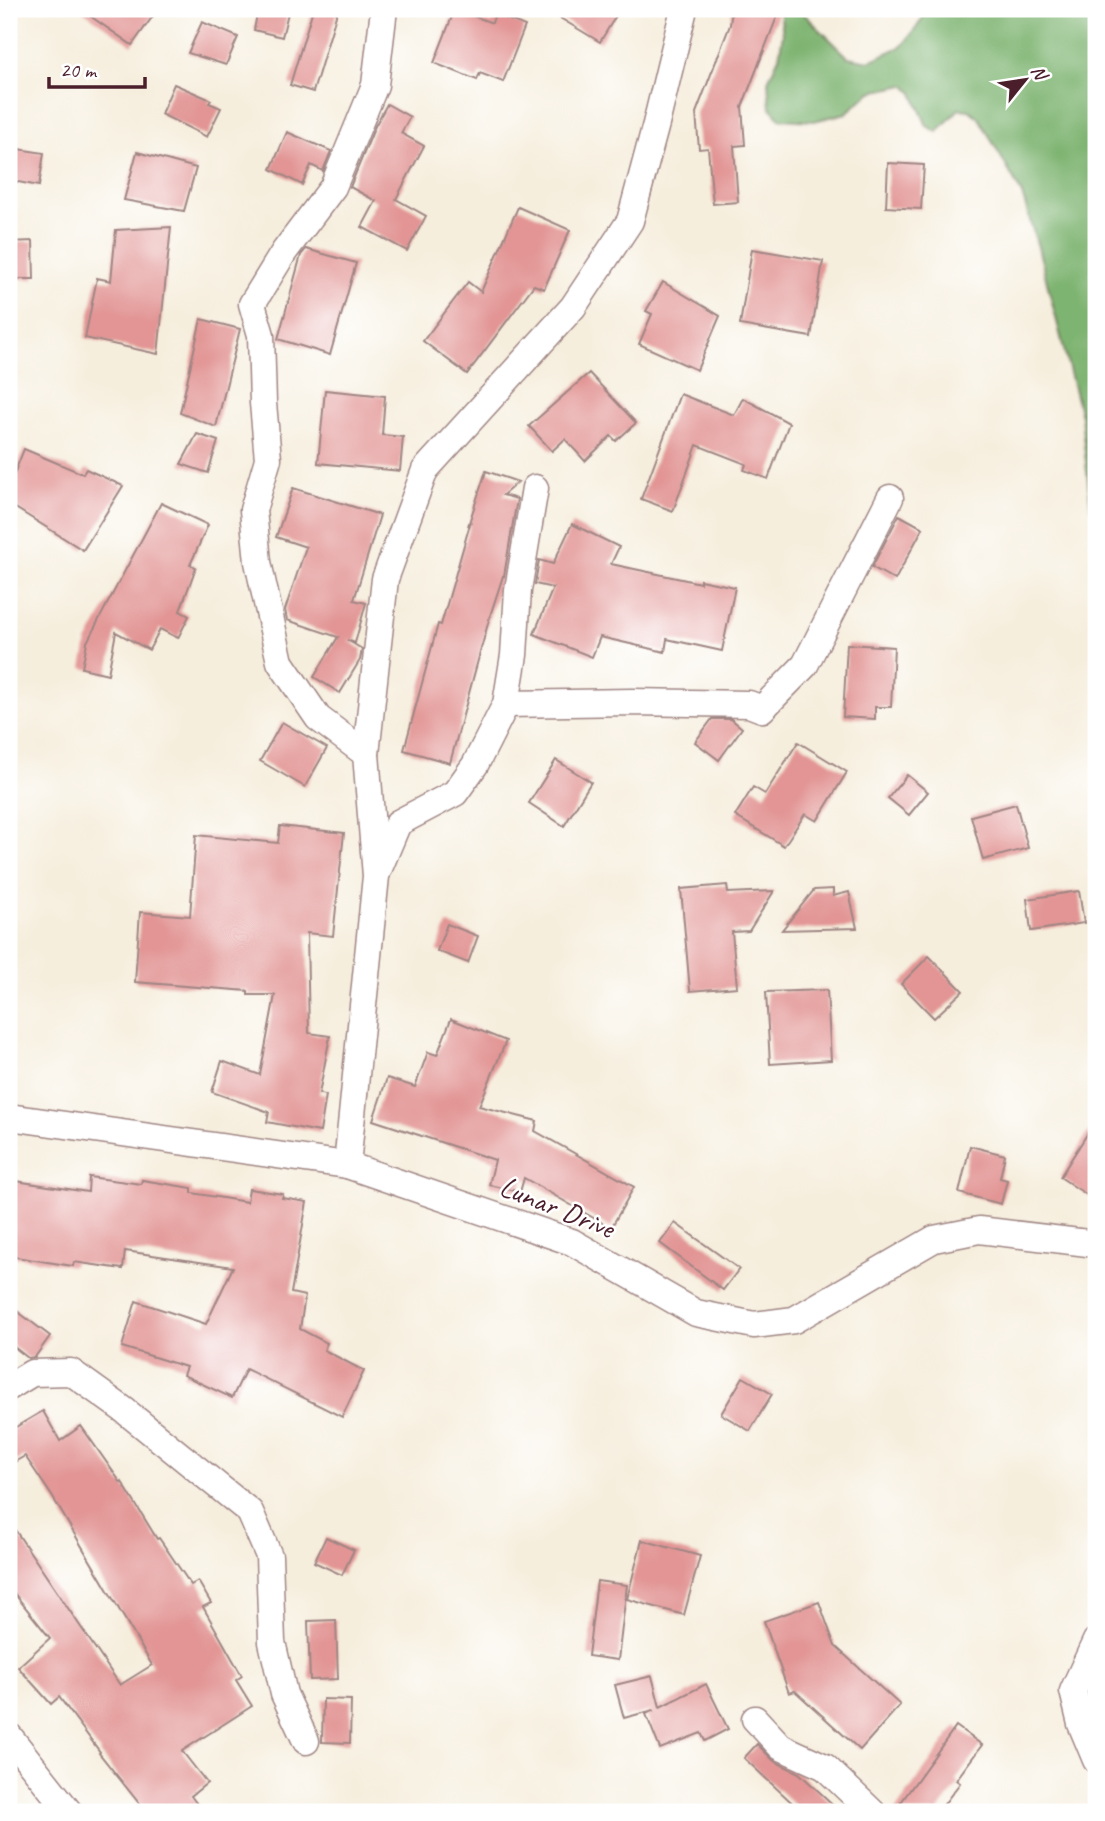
<svg xmlns="http://www.w3.org/2000/svg" width="1105" height="1821" font-family="Caveat,sans-serif">
<style>
.forest{fill:#7eb471;stroke:#646a4e;stroke-width:2}
.building{fill:#e29594}
.lines{fill:none;stroke-linecap:round;stroke-linejoin:round}
.minor-casing{stroke:#a08684;stroke-width:29}
.minor{stroke:#fff;stroke-width:26}
.labels{text-anchor:middle;dominant-baseline:central;stroke-width:5;stroke-linejoin:round;paint-order:stroke}
.street-label{font-size:30px;fill:#4a1f2b;stroke:#fff}
</style>
<rect width="100%" height="100%" fill="#fff"/>
<filter id="ink" filterUnits="userSpaceOnUse"><feTurbulence type="fractalNoise" baseFrequency=".0143" numOctaves="2"/><feDisplacementMap in="SourceGraphic" scale="14" xChannelSelector="R" yChannelSelector="G"/><feConvolveMatrix kernelMatrix="1 2 1 2 8 2 1 2 1" color-interpolation-filters="sRGB"/></filter>
<filter id="wash" filterUnits="userSpaceOnUse"><feTurbulence type="fractalNoise" baseFrequency=".00686" numOctaves="4" result="noise"/><feDisplacementMap in="SourceGraphic" scale="28" xChannelSelector="R" yChannelSelector="G"/><feGaussianBlur stdDeviation="1.57" result="paint"/><feColorMatrix in="noise" values="0 0 0 0 0 0 0 0 0 0 0 0 0 0 0 0 0 1.4 0 .05"/><feComposite in="paint" operator="in"/></filter>
<g filter="url(#wash)">
<rect width="100%" height="100%" fill="#f6eedd"/>
<!-- forest -->
<path class="forest" d="M785 9H796L801 11 848 57 870 61 902 46 917 27 928 9H1096V518L1091 509 1081 416 1038 247 1022 194 979 118 969 110 959 109 937 132 927 126 913 93 905 85 871 92 846 113 814 121 780 119 770 107 768 81 779 57 783 34 780 11Z"/>
<g id="blocks">
<!-- building -->
<g class="building">
<path d="M80 9H158L132 45Z"/>
<path d="M258 9H289L282 37 254 30Z"/>
<path d="M313 9H338L313 92 290 85Z"/>
<path d="M455 9 492 23 495 14 525 26 503 82 480 73 477 80 434 63Z"/>
<path d="M545 9H620L600 42Z"/>
<path d="M732 9H780L742 107 745 145 734 146 738 202 713 204 708 148 699 149 696 113 730 25Z"/>
<path d="M202 22 238 37 226 65 188 53Z"/>
<path d="M174 84 211 100 209 103 221 108 207 137 161 114Z"/>
<path d="M387 104 410 117 401 133 424 146 396 199 426 216 407 251 362 227 376 201 350 187 375 126Z"/>
<path d="M287 132 331 151 323 171 311 165 302 185 271 169Z"/>
<path d="M18 149 44 153 39 186 13 181Z"/>
<path d="M137 152 196 168 184 211 124 200Z"/>
<path d="M888 163 924 165 921 209 886 207Z"/>
<path d="M518 207 570 230 544 289 534 285 467 374 423 341 468 282 481 292Z"/>
<path d="M171 227 158 354 85 338 97 278 111 281 116 230Z"/>
<path d="M33 241 34 279H9V242Z"/>
<path d="M306 249 356 263 330 355 278 339 301 255Z"/>
<path d="M752 249 823 261 811 337 740 325Z"/>
<path d="M663 282 720 316 697 370 639 344 652 314 646 311Z"/>
<path d="M201 319 240 329 216 427 180 413Z"/>
<path d="M589 373 636 423 616 441 611 436 585 461 565 439 552 451 529 426Z"/>
<path d="M325 390 385 396 382 435 403 437 400 471 318 463Z"/>
<path d="M680 394 734 415 743 398 789 423 768 479 744 470 746 464 697 445 673 511 641 499Z"/>
<path d="M197 434 218 441 208 473 181 464Z"/>
<path d="M24 449 83 474 86 469 123 486 83 550 9 504V487Z"/>
<path d="M486 471 518 482 503 495 517 499 504 576H503L490 616 450 763 404 750 438 624 441 625 470 524 468 526Z"/>
<path d="M293 488 380 515 354 600 366 603 355 643 347 640 362 649 360 660 340 693 314 677 338 637 287 620 285 610 306 547 276 537Z"/>
<path d="M161 503 208 525 190 565 196 567 180 611 189 616 178 638 160 629 149 650 116 632 108 674 82 668 87 642Z"/>
<path d="M899 515 923 528 895 580 872 567Z"/>
<path d="M572 524 619 547 611 564 700 583V580L735 587 722 651 667 639 665 652 600 637 592 657 534 634 553 588 535 584 539 560 553 564Z"/>
<path d="M847 644 894 647 891 707H875V719L843 717Z"/>
<path d="M712 719H731L742 728 719 760 695 742Z"/>
<path d="M282 722 327 748 305 787 260 761Z"/>
<path d="M798 742 847 772 817 821 805 814 784 846 735 816 753 787 765 794Z"/>
<path d="M556 760 591 782 564 826 529 803Z"/>
<path d="M907 775 928 792 909 815 888 798Z"/>
<path d="M1016 804 1028 848 983 860 971 816Z"/>
<path d="M280 826 344 833 333 936 307 933 309 1033 330 1036 319 1094 326 1095 320 1132 267 1122 269 1112 212 1092 222 1061 260 1075 275 995H248V991L135 982 140 912 190 916 196 835 278 843Z"/>
<path d="M727 885 728 893 774 891 749 931 732 932 737 987 690 991 681 889Z"/>
<path d="M833 889V896L849 892 857 928 782 930 814 890Z"/>
<path d="M1079 891 1084 923 1031 931 1027 899Z"/>
<path d="M447 924 478 936 468 963 437 951Z"/>
<path d="M929 956 963 991 934 1018 901 984Z"/>
<path d="M827 990 831 1060 770 1064 766 992Z"/>
<path d="M451 1019 506 1041 479 1106 537 1121 535 1131 634 1187 611 1228 524 1178 520 1192 489 1185 495 1160 373 1120 387 1078 415 1087 428 1052 437 1055Z"/>
<path d="M1096 1120V1201L1060 1177Z"/>
<path d="M970 1146 1005 1155 1000 1178 1007 1180 1001 1204 959 1193Z"/>
<path d="M89 1177 141 1184 142 1180 192 1188V1193L247 1202 249 1189 283 1194 282 1198 307 1202 291 1293 305 1296 300 1329 327 1343 324 1350 364 1371 342 1417 246 1369 232 1398 183 1375 186 1367 122 1347 136 1301 206 1324 233 1267 125 1251 123 1269 74 1262 73 1266 9 1256V1180L88 1192Z"/>
<path d="M675 1223 739 1269 723 1290 660 1243Z"/>
<path d="M9 1305 50 1336 35 1357 28 1358 9 1343Z"/>
<path d="M743 1377 772 1394 750 1431 721 1414Z"/>
<path d="M43 1411 60 1441 81 1426 121 1483 122 1482 157 1539 159 1538 191 1585 198 1581 211 1603 203 1607 242 1676 236 1680 252 1706 182 1751 207 1783 191 1796 203 1812H146L99 1753 100 1752 59 1697 51 1704 18 1667 50 1638 9 1587V1521L120 1685 152 1665 52 1496 25 1456 9 1465V1431Z"/>
<path d="M326 1537 354 1550 342 1575 314 1562Z"/>
<path d="M642 1540 700 1556 684 1615 627 1599Z"/>
<path d="M597 1581 627 1585 618 1660 588 1656Z"/>
<path d="M819 1602 835 1646 900 1705 860 1750 795 1691 789 1693 764 1621Z"/>
<path d="M336 1620 338 1679 310 1680 308 1621Z"/>
<path d="M652 1676 660 1707 706 1684 728 1729 705 1741 701 1733 660 1749 646 1714 654 1710 624 1718 615 1685Z"/>
<path d="M323 1699 351 1700 350 1743 322 1742Z"/>
<path d="M956 1726 982 1745 956 1780 960 1783 938 1812H894Z"/>
<path d="M757 1744 774 1761 799 1773 841 1812H802L744 1758Z"/>
</g>
</g>
</g>
<g filter="url(#ink)">
<use href="#blocks" fill-opacity="0" stroke="#a08684" stroke-width="2"/>
<g class="lines">
<!-- minor casing -->
<g class="minor-casing">
<g id="minor">
<path d="M506 704 632 702 749 704 762 709 805 665 890 498"/>
<path d="M366 754 318 718 280 662 258 562 253 510 268 459 263 403 261 335 252 304 284 252 333 187 375 85 384 9"/>
<path d="M377 873 398 823 455 793 475 765 506 704 514 655 518 590 535 488"/>
<path d="M9 1117 347 1165 572 1242 696 1313 754 1325 794 1320 934 1239 979 1230 1096 1244"/>
<path d="M347 1165 376 876 366 754 385 579 425 470 573 307 630 221 656 124 684 9"/>
<path d="M9 1387 32 1373 71 1372 124 1410 250 1512 269 1556 272 1642 284 1694 306 1741"/>
<path d="M1096 1641 1073 1691 1081 1724 1096 1760"/>
<path d="M755 1719 781 1747 825 1767 872 1812"/>
<path d="M9 1736 69 1812"/>
</g>
</g>
<!-- minor -->
<use href="#minor" class="minor"/>
</g>
</g>
<g class="labels">
<!-- street labels -->
<g class="street-label">
<text transform="translate(557 1207) rotate(22)">Lunar Drive</text>
</g>
</g>
<!-- margin -->
<rect width="1105" height="1821" fill="none" stroke="#fff" stroke-width="35"/>
<!-- north arrow -->
<g transform="translate(1025 80) rotate(60)" stroke="#ffffff" stroke-width="5" paint-order="stroke">
<path d="M0-5L12 26L0 18L-12 26Z" fill="#4a1f2b"/>
<text y="-10" font-size="19" font-weight="bold" text-anchor="middle" fill="#4a1f2b">N</text>
</g>
<!-- scale -->
<path d="M49 77v10h96v-10" fill="none" stroke="#4a1f2b" stroke-width="3.5"/>
<text x="60" y="77" font-size="21" fill="#4a1f2b" stroke="#ffffff" stroke-width="5" paint-order="stroke">20 m</text>
</svg>
